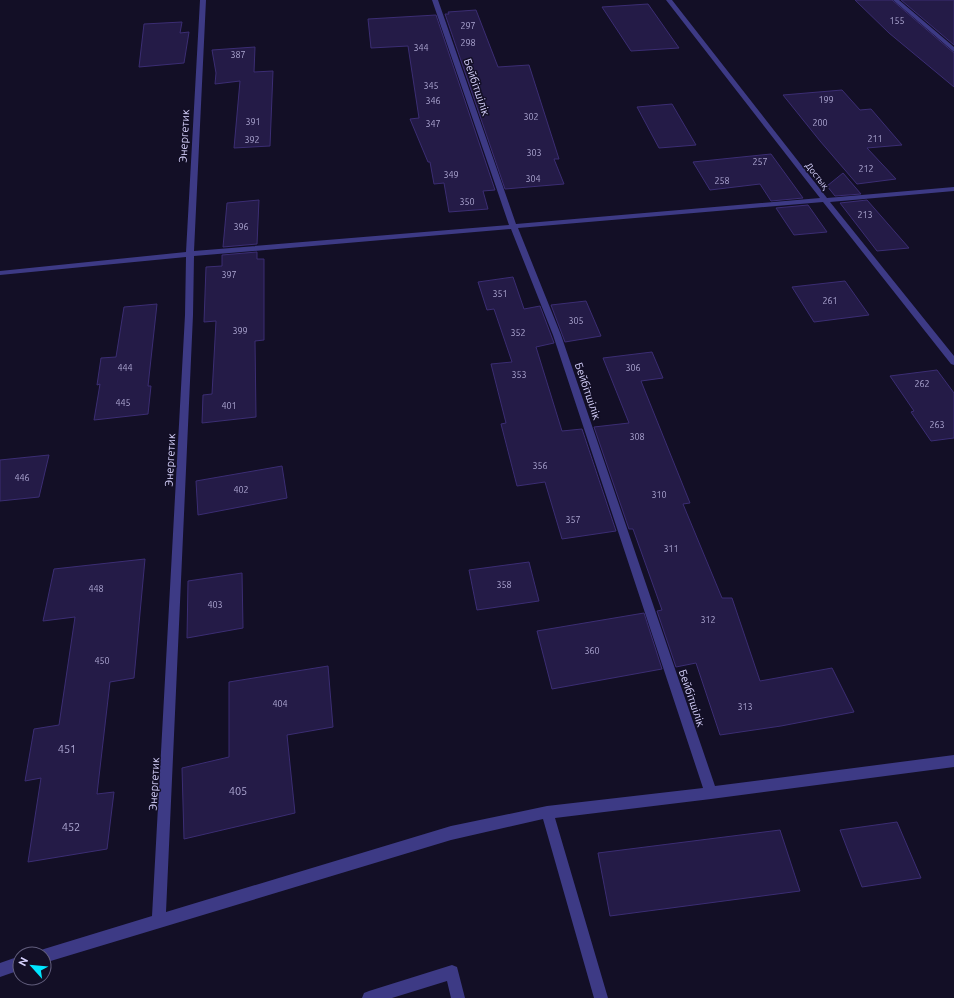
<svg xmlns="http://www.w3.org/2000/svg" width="954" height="998" font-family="Ubuntu,sans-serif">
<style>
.building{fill:#241b47;stroke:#3b2d73}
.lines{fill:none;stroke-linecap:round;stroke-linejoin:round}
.service{fill:#3d3a85;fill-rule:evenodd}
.minor{fill:#3d3a85;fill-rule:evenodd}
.labels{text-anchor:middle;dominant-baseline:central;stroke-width:3;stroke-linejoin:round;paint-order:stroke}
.number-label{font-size:9px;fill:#aca6d1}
.far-street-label{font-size:9px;fill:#d9d4ff;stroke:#130f26}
.street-label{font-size:11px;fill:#d9d4ff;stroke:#130f26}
.near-number-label{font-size:11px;fill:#aca6d1}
</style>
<rect width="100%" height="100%" fill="#130f26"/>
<!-- building -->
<g class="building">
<path d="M855 0H892L954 53V87L889 33Z"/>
<path d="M901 0H954V45Z"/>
<path d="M648 4 679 48 631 51 602 7Z"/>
<path d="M476 10 498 67 529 65 559 159H554L564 184 505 189 445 14H449L448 12Z"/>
<path d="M436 15 495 190 483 191 488 209 449 212 444 183 434 184 430 162H428L410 119 419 118 408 46 371 48 368 19Z"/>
<path d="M182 22 180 33 189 32 184 63 139 67 144 24Z"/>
<path d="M255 47 254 72 273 71 270 146 234 148 240 81 215 84 216 73 212 50Z"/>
<path d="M842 90 860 110 871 109 902 145 867 148 896 179 857 184 820 141 783 95Z"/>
<path d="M672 104 696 145 659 148 637 107Z"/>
<path d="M771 154 803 198 771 201 760 184 710 190 693 162Z"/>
<path d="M843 173 861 194 835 196 827 186Z"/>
<path d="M259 200 257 244 223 247 227 203Z"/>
<path d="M867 200 909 248 877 251 840 203Z"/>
<path d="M808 205 827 232 794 235 776 208Z"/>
<path d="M257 252V259H264V340L255 341 256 417 202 423 203 395 212 394 216 321 204 322 206 267 222 266V255Z"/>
<path d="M513 277 524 309 540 306 554 343 536 347 562 431 582 429 616 531 562 539 545 482 517 486 501 424 506 423 491 364 512 362 494 309 487 310 478 282Z"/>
<path d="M845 281 869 315 814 322 792 287Z"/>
<path d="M586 301 601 336 565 342 551 305Z"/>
<path d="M157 304 148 386H151L148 414 94 420 100 384 97 385 101 358 116 357 124 307Z"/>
<path d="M652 352 663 378 641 381 690 503 683 504 722 598H732L760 681 832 668 854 712 781 726 720 735 696 663 676 667 657 611 662 610 633 529H629L594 427 629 423 603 358Z"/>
<path d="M937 370 954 393V438L931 441 911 412 914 411 890 376Z"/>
<path d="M49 455 39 497 0 501V460Z"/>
<path d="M282 466 287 498 198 515 196 481Z"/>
<path d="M145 559 134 678 110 682 97 794 114 792 107 849 28 862 41 778 25 781 34 729 59 725 75 617 43 621 54 569Z"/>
<path d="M529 562 539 601 477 610 469 570Z"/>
<path d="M242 573 243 628 187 638 188 581Z"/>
<path d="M644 613 662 669 552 689 537 631Z"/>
<path d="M328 666 333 727 287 735 295 813 184 839 182 768 229 757V682Z"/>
<path d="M897 822 921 878 862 887 840 830Z"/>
<path d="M780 830 800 891 610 916 598 853Z"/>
</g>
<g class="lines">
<!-- service -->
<path class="service" d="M452 965 457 967 465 998H451L447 981 392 998H362L364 993 369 991Z"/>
<!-- minor -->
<g class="minor">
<path d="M200 0H206L194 251 509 225 432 0H438L516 224 820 198 666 0H672L827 198 954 187V191L830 202 954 356V365L951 364 823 202 518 228 561 335 715 786 954 755V767L711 799 555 818 608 998H594L543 819 451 840 44 963V954H38L39 951 44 949 152 916 185 315 186 257 0 275V271L186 252ZM511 229 553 335 703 788 547 806 451 826 166 912 193 315 194 256Z"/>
<path d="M893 0H899L954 47V52Z"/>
<path d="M20 956V970L0 977V963Z"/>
</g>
</g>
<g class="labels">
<!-- number labels -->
<g class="number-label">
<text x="897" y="21">155</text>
<text x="468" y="26">297</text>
<text x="468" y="43">298</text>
<text x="421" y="48">344</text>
<text x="238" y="55">387</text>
<text x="431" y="86">345</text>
<text x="826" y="100">199</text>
<text x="433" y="101">346</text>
<text x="531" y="117">302</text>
<text x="253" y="122">391</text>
<text x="820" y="123">200</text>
<text x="433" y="124">347</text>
<text x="875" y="139">211</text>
<text x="252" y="140">392</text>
<text x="534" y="153">303</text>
<text x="760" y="162">257</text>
<text x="866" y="169">212</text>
<text x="451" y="175">349</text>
<text x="533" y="179">304</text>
<text x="722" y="181">258</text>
<text x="467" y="202">350</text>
<text x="865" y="215">213</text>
<text x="241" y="227">396</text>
<text x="229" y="275">397</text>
<text x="500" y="294">351</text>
<text x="830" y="301">261</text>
<text x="576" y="321">305</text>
<text x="240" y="331">399</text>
<text x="518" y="333">352</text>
<text x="125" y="368">444</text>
<text x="633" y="368">306</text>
<text x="519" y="375">353</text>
<text x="922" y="384">262</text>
<text x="123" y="403">445</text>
<text x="229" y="406">401</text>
<text x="937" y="425">263</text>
<text x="637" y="437">308</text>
<text x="540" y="466">356</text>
<text x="22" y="478">446</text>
<text x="241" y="490">402</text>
<text x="659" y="495">310</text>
<text x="573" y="520">357</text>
<text x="671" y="549">311</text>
<text x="504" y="585">358</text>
<text x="96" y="589">448</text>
<text x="215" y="605">403</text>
<text x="708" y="620">312</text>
<text x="592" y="651">360</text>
<text x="102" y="661">450</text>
<text x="280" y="704">404</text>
<text x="745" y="707">313</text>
</g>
<!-- far-street labels -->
<g class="far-street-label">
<text transform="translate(817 176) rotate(52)">Достық</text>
</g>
<!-- street labels -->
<g class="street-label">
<text transform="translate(477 87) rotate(71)">Бейбітшілік</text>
<text transform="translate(184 136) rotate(-87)">Энергетик</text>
<text transform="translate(588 391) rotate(71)">Бейбітшілік</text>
<text transform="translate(170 460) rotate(-87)">Энергетик</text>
<text transform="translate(692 698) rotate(71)">Бейбітшілік</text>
<text transform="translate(154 784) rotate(-87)">Энергетик</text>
</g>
<!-- near-number labels -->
<g class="near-number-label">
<text x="67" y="749">451</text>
<text x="238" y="791">405</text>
<text x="71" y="827">452</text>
</g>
</g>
<!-- north arrow -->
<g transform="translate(32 966) rotate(297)"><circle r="19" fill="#130f26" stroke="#625e7d"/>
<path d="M0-3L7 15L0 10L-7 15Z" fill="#00e5ff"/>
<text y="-6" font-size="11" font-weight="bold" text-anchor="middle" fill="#d9d4ff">N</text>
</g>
</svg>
